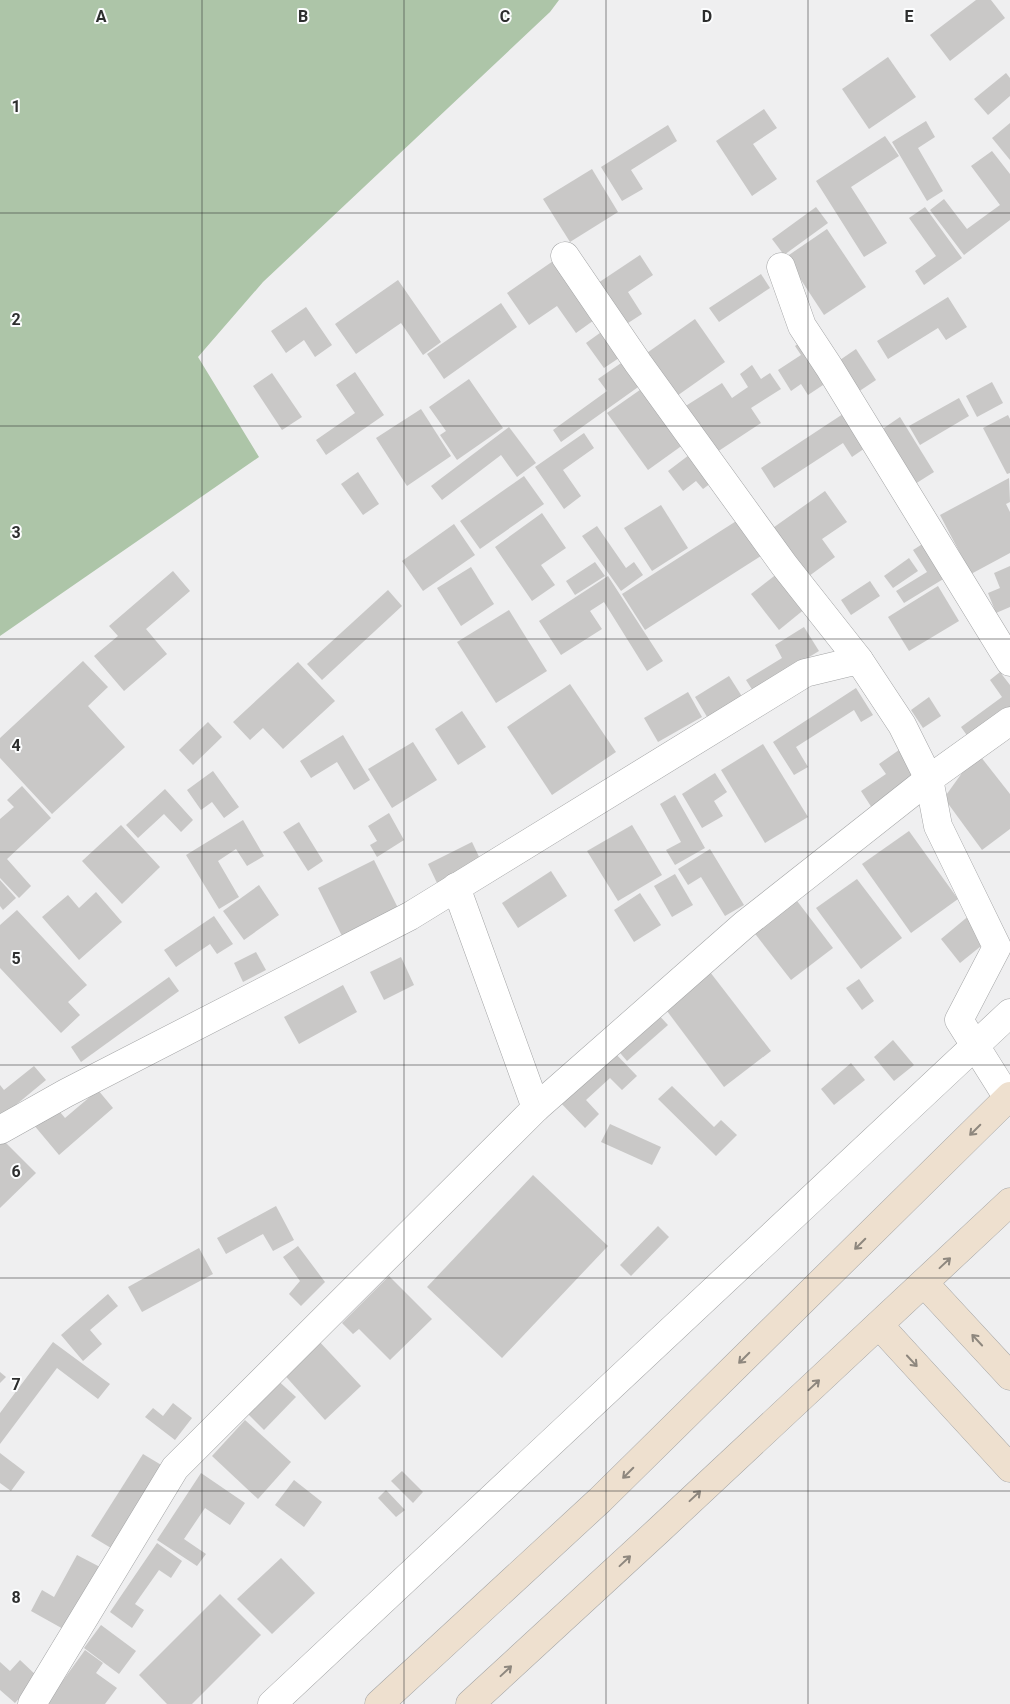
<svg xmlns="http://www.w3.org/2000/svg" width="1010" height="1704" font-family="Roboto,sans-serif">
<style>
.green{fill:#adc5a8}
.building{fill:#c9c8c7}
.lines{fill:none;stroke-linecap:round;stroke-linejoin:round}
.street-casing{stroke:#a3a4a5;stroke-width:29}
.secondary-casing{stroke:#a3a4a5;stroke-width:29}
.street{stroke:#fff;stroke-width:28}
.secondary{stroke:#eee0cf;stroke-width:28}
.oneway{stroke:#8e877e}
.grid{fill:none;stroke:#2d2e2e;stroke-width:1;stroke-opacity:0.55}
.grid-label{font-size:16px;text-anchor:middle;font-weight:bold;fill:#2d2e2e;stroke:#fcfdfe;stroke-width:4;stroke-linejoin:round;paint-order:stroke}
</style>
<rect width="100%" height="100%" fill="#efeff0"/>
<!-- green -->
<path class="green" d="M0 0H559L550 12 263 282 198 357 259 457 0 636Z"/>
<!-- building -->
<g class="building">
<path d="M976 0H991L1005 18 950 61 930 35Z"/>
<path d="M888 57 916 97 869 129 842 89Z"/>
<path d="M1006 73 1010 78V96L988 115 974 99Z"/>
<path d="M764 109 777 128 753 144 777 179 752 196 716 141Z"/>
<path d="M926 121 935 137 918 148 943 191 927 201 892 142Z"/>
<path d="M1010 123V160L992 138Z"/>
<path d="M668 125 677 141 631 170 643 189 622 201 601 167Z"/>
<path d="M885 136 899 156 851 187 887 243 864 257 816 181Z"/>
<path d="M992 151 1010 174V220L964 255 930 210 944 199 967 229 1000 205 971 166Z"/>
<path d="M592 169 618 212 570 242 543 199Z"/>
<path d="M816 207 828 223 784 255 772 239Z"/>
<path d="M925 207 962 258 924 285 915 271 936 256 909 218Z"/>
<path d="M827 229 866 287 824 315 786 257Z"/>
<path d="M640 255 653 275 628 292 642 314 625 325 598 283Z"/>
<path d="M556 259 597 318 576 333 557 306 529 325 507 293Z"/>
<path d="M761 274 770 288 719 322 709 308Z"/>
<path d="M398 280 441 342 423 355 401 323 356 354 335 324Z"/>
<path d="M948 297 967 327 946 340 938 328 888 359 877 341Z"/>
<path d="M501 303 517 327 444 379 427 354Z"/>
<path d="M306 307 332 345 315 357 304 340 286 353 271 331Z"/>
<path d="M695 319 725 362 674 398 644 355Z"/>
<path d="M604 330 622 356 604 368 586 343Z"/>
<path d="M803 340 829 381 808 395 801 384 791 391 778 370 801 355 795 346Z"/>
<path d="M856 349 876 380 858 392 837 362Z"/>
<path d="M624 361 641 385 561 442 553 430 607 391 598 379Z"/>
<path d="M752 365 761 379 770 373 781 389 751 408 761 423 714 454 684 407 722 383 732 398 748 387 740 374Z"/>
<path d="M355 372 384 415 326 455 316 440 355 413 336 385Z"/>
<path d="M272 373 302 417 282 430 253 386Z"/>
<path d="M469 379 503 428 457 460 440 435 446 431 429 407Z"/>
<path d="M992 382 1003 403 977 417 966 396Z"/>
<path d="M647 385 687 442 648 470 607 413Z"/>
<path d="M959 398 969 416 920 445 909 426Z"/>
<path d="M421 409 451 456 407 486 376 438Z"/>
<path d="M846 412 868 446 852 457 843 443 774 488 761 468Z"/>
<path d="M1008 415 1010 419V473L1007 474 983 428Z"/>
<path d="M900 417 934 472 915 484 881 430Z"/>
<path d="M509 427 536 463 517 477 501 455 442 500 431 486Z"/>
<path d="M584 433 594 448 563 470 581 496 564 509 535 467Z"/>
<path d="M693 452 715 480 703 489 696 481 683 491 668 471Z"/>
<path d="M358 472 379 504 363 515 341 484Z"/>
<path d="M524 476 544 504 480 549 460 521Z"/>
<path d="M1009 478 1010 502 1006 504 1010 512V553L971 574 940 515Z"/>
<path d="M825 491 847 522 822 539 835 557 805 579 770 530Z"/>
<path d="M661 505 688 548 652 571 624 528Z"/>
<path d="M542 513 566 548 541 565 555 585 532 601 495 547Z"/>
<path d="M741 518 764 554 645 630 622 594Z"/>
<path d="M454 524 475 555 423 591 402 561Z"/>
<path d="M597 526 626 568 634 562 643 575 621 591 582 536Z"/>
<path d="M924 543 945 578 904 603 896 591 927 572 913 550Z"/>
<path d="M909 558 918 571 893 588 884 576Z"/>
<path d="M595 562 605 576 575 595 566 581Z"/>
<path d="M1010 566V607L996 613 988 593 1000 588 994 573Z"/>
<path d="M471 567 494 604 461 626 437 588Z"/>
<path d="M173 571 190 591 146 629 167 654 124 691 94 656 118 636 109 626Z"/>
<path d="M778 573 806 608 779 630 751 594Z"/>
<path d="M608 576 663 661 647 671 604 602 590 611 602 629 561 655 539 621Z"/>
<path d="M870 581 880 596 851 615 841 600Z"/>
<path d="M938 586 959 621 909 651 888 617Z"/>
<path d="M388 590 402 606 322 680 307 664Z"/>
<path d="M509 610 547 671 496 703 457 642Z"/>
<path d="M804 627 819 651 753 691 746 680 782 658 775 645Z"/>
<path d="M83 661 108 687 88 706 125 747 52 814 0 758V738Z"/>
<path d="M298 662 335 701 283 749 263 728 250 740 233 722Z"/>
<path d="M1000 672 1010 685V712L971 741 961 727 1002 697 990 680Z"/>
<path d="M729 676 743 698 709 720 695 697Z"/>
<path d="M570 684 616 752 552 795 507 727Z"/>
<path d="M856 688 873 715 861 722 854 710 796 747 808 767 794 775 773 742Z"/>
<path d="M688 692 702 717 658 742 644 718Z"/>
<path d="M929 697 941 716 923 728 911 710Z"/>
<path d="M462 711 486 747 458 765 435 729Z"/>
<path d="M208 722 222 737 193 765 179 750Z"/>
<path d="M343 735 370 780 354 790 337 762 311 778 300 761Z"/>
<path d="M413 742 437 780 392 808 368 769Z"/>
<path d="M763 744 808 817 765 843 721 770Z"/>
<path d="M899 750 917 776 872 808 861 791 886 774 879 764Z"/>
<path d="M977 752 1010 794V829L982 850 944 798Z"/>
<path d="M213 771 239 807 224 818 212 802 201 810 187 790Z"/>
<path d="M715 773 727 792 714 801 723 816 702 828 682 794Z"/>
<path d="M22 786 51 818 7 859 31 886 19 898 0 878V819L14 807 7 800Z"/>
<path d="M165 789 193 820 181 832 164 814 138 838 126 825Z"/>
<path d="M675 795 705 848 675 865 666 850 681 842 660 804Z"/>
<path d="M389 813 404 840 377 857 370 845 377 841 368 826Z"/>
<path d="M243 820 264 856 247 866 236 849 218 861 239 897 219 909 186 855Z"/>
<path d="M299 822 323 861 308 871 283 832Z"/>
<path d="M121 825 160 867 122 904 82 861Z"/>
<path d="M632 825 662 875 618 901 587 851Z"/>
<path d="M909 831 958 899 911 933 862 864Z"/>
<path d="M472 842 481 861 437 883 428 864Z"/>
<path d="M710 849 744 905 725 916 701 877 688 885 678 869Z"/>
<path d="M374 860 399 910 343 938 318 888Z"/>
<path d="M551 871 567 896 518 928 502 903Z"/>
<path d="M675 874 693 905 672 917 654 886Z"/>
<path d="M857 879 902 938 861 969 816 908Z"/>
<path d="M0 880 16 898 3 910 0 906Z"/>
<path d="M259 885 279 915 244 940 223 911Z"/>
<path d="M96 892 122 922 79 960 42 917 68 895 79 908Z"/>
<path d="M640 893 661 925 634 942 614 910Z"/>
<path d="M791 893 833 948 791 980 749 926Z"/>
<path d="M17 910 87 985 68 1002 80 1015 61 1033 0 968V925Z"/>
<path d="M971 914 991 938 960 963 941 939Z"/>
<path d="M214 916 233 944 217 954 210 944 176 967 164 950Z"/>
<path d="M256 952 266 970 243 982 234 963Z"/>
<path d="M401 957 414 985 384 1000 370 972Z"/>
<path d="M710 972 771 1051 724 1087 664 1007Z"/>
<path d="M169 977 179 991 81 1062 71 1047Z"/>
<path d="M859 979 874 1001 862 1010 846 988Z"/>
<path d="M343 985 357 1012 299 1044 284 1017Z"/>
<path d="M655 1011 668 1025 627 1061 615 1047Z"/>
<path d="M893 1040 914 1065 894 1081 874 1057Z"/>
<path d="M611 1049 637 1076 622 1090 610 1078 586 1100 599 1114 585 1128 557 1099Z"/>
<path d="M851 1063 865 1080 834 1105 821 1089Z"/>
<path d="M34 1066 46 1080 0 1118V1085L4 1090Z"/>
<path d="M672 1086 714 1127 721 1120 737 1135 716 1156 658 1099Z"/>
<path d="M98 1090 113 1108 59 1155 33 1124 55 1106 65 1118Z"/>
<path d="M610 1124 661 1147 652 1165 601 1142Z"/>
<path d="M1 1138 36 1173 0 1208V1139Z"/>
<path d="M533 1175 608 1246 502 1358 427 1287Z"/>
<path d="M276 1206 294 1240 273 1251 263 1234 226 1254 217 1238Z"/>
<path d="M658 1226 669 1237 631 1276 620 1265Z"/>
<path d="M298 1246 325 1282 301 1306 289 1294 300 1281 283 1257Z"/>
<path d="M199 1248 213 1274 142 1312 128 1287Z"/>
<path d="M389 1276 432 1319 390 1360 359 1329 353 1334 342 1323Z"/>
<path d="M108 1294 118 1306 90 1330 102 1344 83 1361 61 1335Z"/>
<path d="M316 1338 361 1386 325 1420 280 1370Z"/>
<path d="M53 1342 110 1384 98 1399 57 1368 0 1444V1413Z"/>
<path d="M0 1372 6 1377 0 1383Z"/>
<path d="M274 1377 296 1397 264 1430 244 1410Z"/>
<path d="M173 1403 192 1418 175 1440 145 1417 153 1408 163 1416Z"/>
<path d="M245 1420 291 1462 258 1499 212 1456Z"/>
<path d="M0 1453 25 1472 11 1491 0 1483Z"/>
<path d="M143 1454 163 1466 111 1548 91 1536Z"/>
<path d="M402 1471 423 1492 413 1503 391 1481Z"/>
<path d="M201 1473 245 1503 230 1525 205 1508 184 1539 206 1554 197 1566 157 1540Z"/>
<path d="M294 1480 322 1502 304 1527 275 1505Z"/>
<path d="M386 1490 405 1510 396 1517 378 1498Z"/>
<path d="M157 1543 182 1561 171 1578 159 1570 135 1604 144 1610 132 1628 110 1612Z"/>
<path d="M77 1555 100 1567 65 1630 31 1611 42 1590 54 1597Z"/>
<path d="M281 1558 315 1593 272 1634 237 1599Z"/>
<path d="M220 1594 261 1635 192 1704H167L139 1675Z"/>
<path d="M101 1625 136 1651 119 1674 84 1648Z"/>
<path d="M85 1650 103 1663 96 1673 117 1688 105 1704H46Z"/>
<path d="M20 1660 38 1677 15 1703 0 1690V1662L10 1671Z"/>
</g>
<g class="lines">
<!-- street casing -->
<g class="street-casing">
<g id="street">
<path d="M565 256 638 363 784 565 859 660"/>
<path d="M781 267 802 326 829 367 1010 662"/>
<path d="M456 887 536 1108"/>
<path d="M0 1130 66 1093 410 916 805 673 859 660 902 725 929 779 938 826 997 947 959 1020 1008 1098"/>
<path d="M32 1704 175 1468 536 1108 744 925 929 779 1010 721"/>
<path d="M272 1704 1010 1013"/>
</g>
</g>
<!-- secondary casing -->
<g class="secondary-casing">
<g id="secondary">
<path d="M924 1283 1010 1376"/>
<path d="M879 1325 1010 1468"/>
<path d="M379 1704 600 1500 1010 1096"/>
<path d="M470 1704 659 1530 1010 1202"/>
</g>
</g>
<!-- street -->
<use href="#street" class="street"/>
<!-- secondary -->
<use href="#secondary" class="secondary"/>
</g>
<!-- one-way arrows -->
<defs><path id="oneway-shaft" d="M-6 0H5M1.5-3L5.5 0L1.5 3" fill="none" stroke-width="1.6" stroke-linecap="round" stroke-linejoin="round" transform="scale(1.25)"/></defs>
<g class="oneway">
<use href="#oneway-shaft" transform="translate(975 1130) rotate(135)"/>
<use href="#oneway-shaft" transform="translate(860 1244) rotate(135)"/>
<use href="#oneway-shaft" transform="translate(945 1263) rotate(-43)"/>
<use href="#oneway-shaft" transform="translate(977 1340) rotate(-133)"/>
<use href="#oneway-shaft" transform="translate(744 1358) rotate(135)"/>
<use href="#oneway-shaft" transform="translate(912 1361) rotate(47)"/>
<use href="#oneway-shaft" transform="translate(814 1385) rotate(-43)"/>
<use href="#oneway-shaft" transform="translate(628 1473) rotate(135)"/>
<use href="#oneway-shaft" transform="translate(695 1496) rotate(-43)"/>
<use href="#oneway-shaft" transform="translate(625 1561) rotate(-43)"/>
<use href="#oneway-shaft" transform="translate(506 1671) rotate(-43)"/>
</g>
<!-- grid -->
<path class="grid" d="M202 0V1704M404 0V1704M606 0V1704M808 0V1704M0 213H1010M0 426H1010M0 639H1010M0 852H1010M0 1065H1010M0 1278H1010M0 1491H1010"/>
<g class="grid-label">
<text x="101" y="22">A</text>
<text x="303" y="22">B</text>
<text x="505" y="22">C</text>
<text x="707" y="22">D</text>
<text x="909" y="22">E</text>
<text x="16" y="112">1</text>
<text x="16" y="325">2</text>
<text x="16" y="538">3</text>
<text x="16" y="751">4</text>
<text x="16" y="964">5</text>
<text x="16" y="1177">6</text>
<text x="16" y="1390">7</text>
<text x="16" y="1603">8</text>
</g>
</svg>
